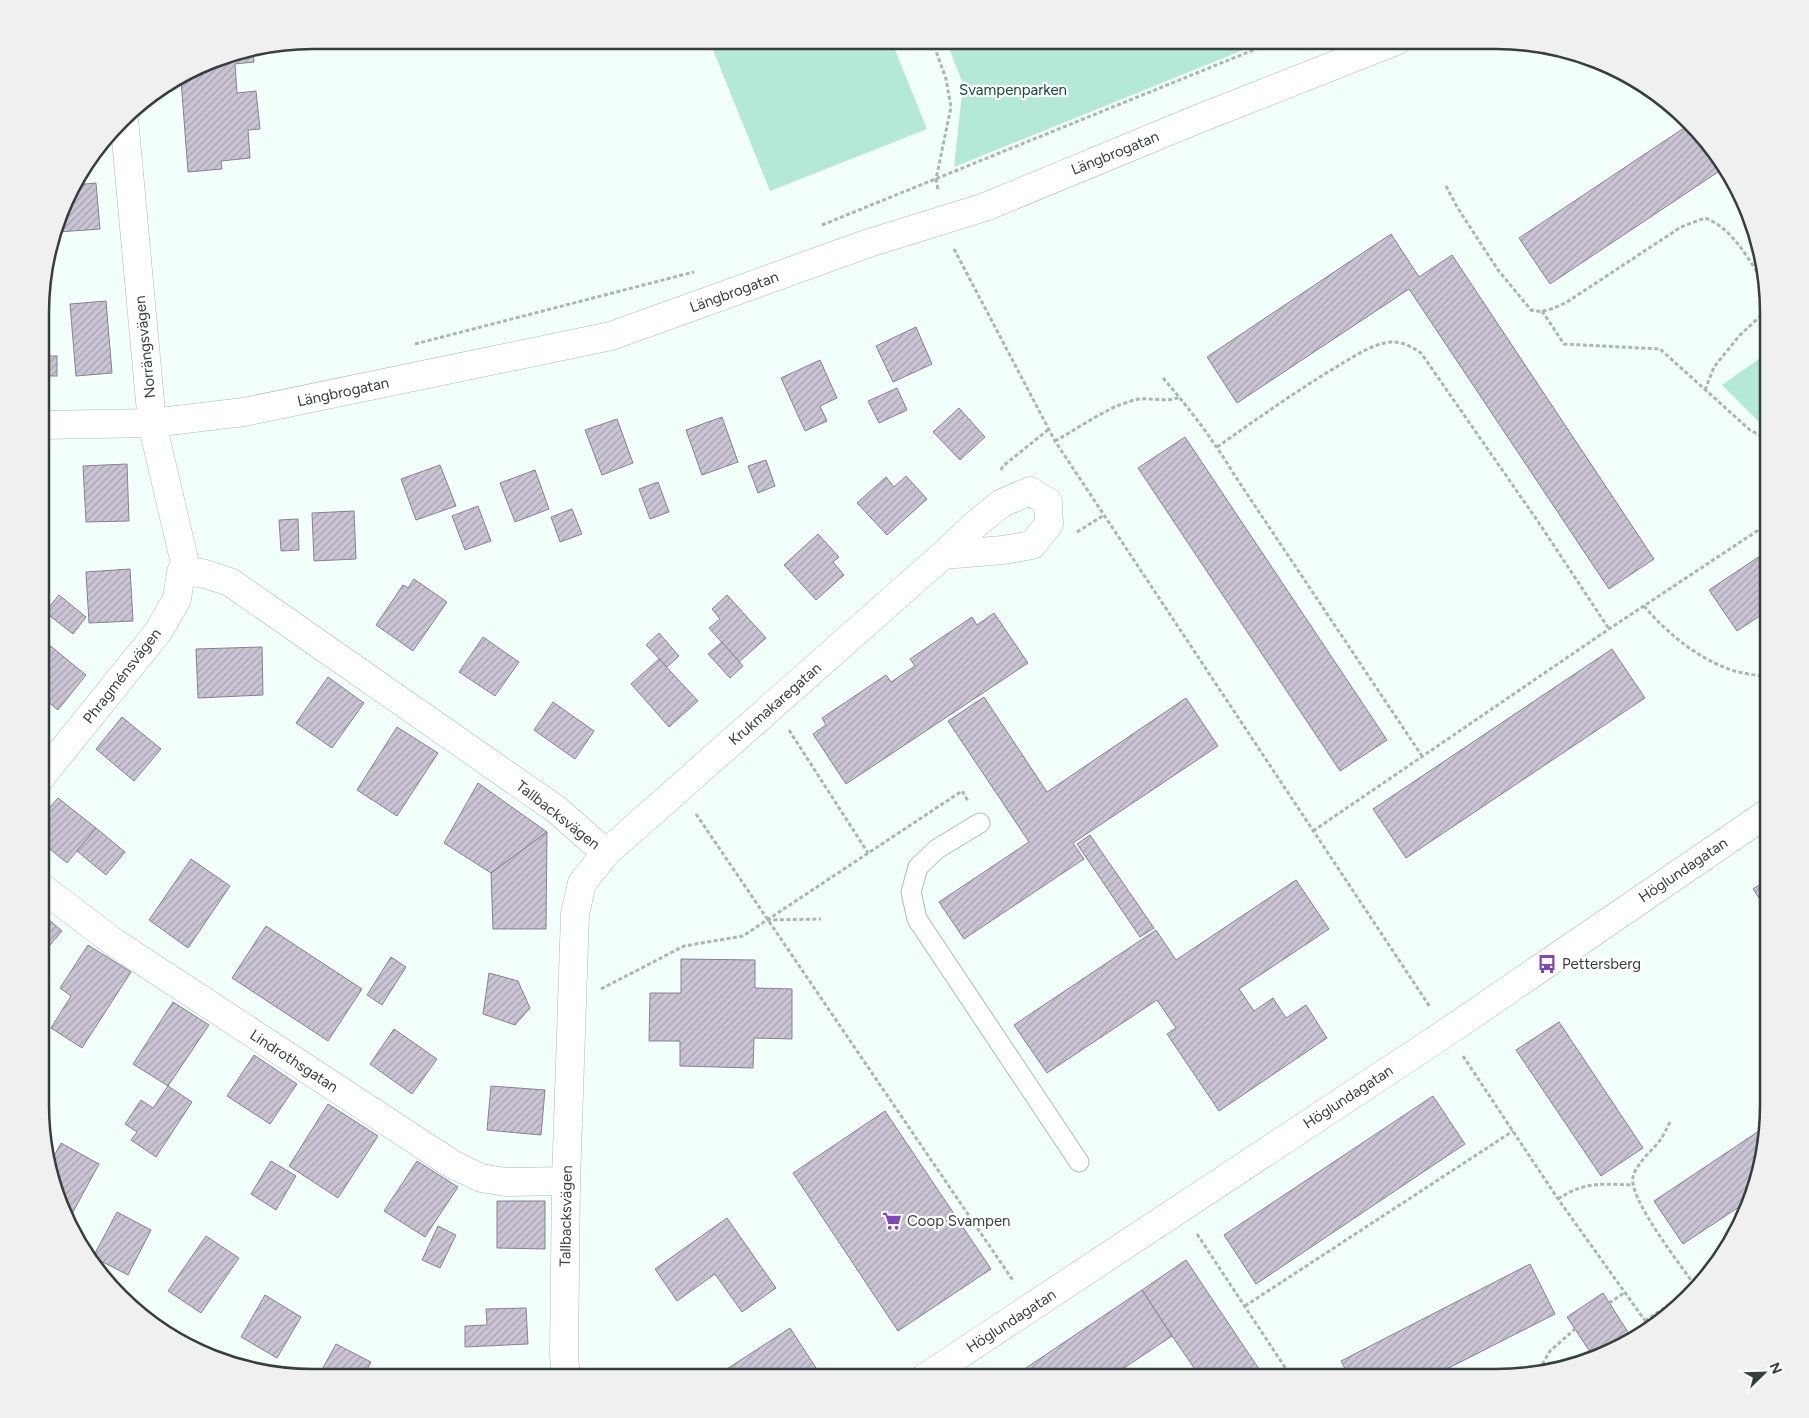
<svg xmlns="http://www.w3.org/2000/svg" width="1809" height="1418" font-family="Figtree,sans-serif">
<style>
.green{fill:#b4e9d7}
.building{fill:url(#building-hatch);stroke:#878190}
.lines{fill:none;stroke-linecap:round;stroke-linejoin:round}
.service-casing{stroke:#a8bcb5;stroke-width:21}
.minor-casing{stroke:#a8bcb5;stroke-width:29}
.tertiary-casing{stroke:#a8bcb5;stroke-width:29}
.path{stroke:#abb6b2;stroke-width:3;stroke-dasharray:4 2.5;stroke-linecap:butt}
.service{stroke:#fff;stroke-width:19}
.minor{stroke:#fff;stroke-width:28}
.tertiary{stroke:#fff;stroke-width:28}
.labels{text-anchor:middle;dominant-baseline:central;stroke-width:4.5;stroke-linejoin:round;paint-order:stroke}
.park-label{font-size:15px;fill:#114639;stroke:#fff}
.street-label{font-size:15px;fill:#373f3c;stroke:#fff}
.poi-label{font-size:15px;fill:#373f3c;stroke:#fff;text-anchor:start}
.rim{fill:none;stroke:#373f3c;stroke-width:2.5}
</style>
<defs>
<pattern id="building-hatch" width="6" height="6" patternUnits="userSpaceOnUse" patternTransform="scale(1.25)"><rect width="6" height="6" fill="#cac4d4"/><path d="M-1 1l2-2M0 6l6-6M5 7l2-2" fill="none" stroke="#a5a1ad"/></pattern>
</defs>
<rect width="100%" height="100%" fill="#f2fffa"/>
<!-- green -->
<g class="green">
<path d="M709 40H891L927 129 770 191Z"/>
<path d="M946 40H1268L954 167 963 84Z"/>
<path d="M1763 356 1769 365V432L1722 385Z"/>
</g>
<!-- building -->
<g class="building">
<path d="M253 50 254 62 235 64 237 93 256 91 260 129 248 130 250 158 221 161 222 169 188 172 181 80 225 55Z"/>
<path d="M1690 124 1723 161 1738 189 1724 168 1550 284 1519 238Z"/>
<path d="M96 183 100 229 58 232 73 185Z"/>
<path d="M1391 234 1419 277 1452 255 1654 559 1609 589 1409 289 1237 403 1207 357Z"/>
<path d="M106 301 112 373 76 376 70 304Z"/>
<path d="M916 327 932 364 893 382 876 346Z"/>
<rect x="43" y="356" width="14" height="20"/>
<path d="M820 360 837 398 820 406 827 421 805 431 781 378Z"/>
<path d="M897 388 907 410 879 423 868 401Z"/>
<path d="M959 408 985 437 960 460 933 432Z"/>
<path d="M722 417 738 462 702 475 686 430Z"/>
<path d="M617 419 633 463 602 475 585 430Z"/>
<path d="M1185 437 1387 740 1340 771 1138 468Z"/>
<path d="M766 460 775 486 758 493 748 466Z"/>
<path d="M127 464 129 521 86 522 83 466Z"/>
<path d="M440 465 456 506 416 520 401 479Z"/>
<path d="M535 470 549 509 515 522 500 483Z"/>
<path d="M906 476 927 499 887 535 857 503 886 477 894 487Z"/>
<path d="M658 482 669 512 650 519 639 489Z"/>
<path d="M478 506 491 541 465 550 452 516Z"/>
<path d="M572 509 582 534 560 542 551 517Z"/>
<path d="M354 511 356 559 314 561 312 513Z"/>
<path d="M298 519 299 550 281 551 279 520Z"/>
<path d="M818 534 839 557 833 562 844 575 816 600 784 565Z"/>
<path d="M1769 550V610L1737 631 1709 590Z"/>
<path d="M130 569 133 621 89 623 86 572Z"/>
<path d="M414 579 447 602 413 651 376 625 403 585 408 588Z"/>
<path d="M59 595 86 617 73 634 45 612Z"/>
<path d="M727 595 766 638 739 662 709 628 720 619 712 609Z"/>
<path d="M994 613 1028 663 846 784 813 734 826 725 822 718 886 675 891 682 915 666 910 659 972 617 977 625Z"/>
<path d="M659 633 679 656 667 667 646 645Z"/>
<path d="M483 637 519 662 495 696 459 672Z"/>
<path d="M42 639 86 675 58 710 41 696Z"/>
<path d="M722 642 743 666 730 678 708 654Z"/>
<path d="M262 647 263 695 198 698 196 649Z"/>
<path d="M1612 649 1645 698 1406 858 1373 809Z"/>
<path d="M659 659 698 701 669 727 631 684Z"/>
<path d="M328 677 364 703 332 748 296 723Z"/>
<path d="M984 697 1047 792 1186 698 1218 746 1073 843 1084 859 964 939 939 902 1029 842 948 721Z"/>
<path d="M553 702 594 731 575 759 534 730Z"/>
<path d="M122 717 161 749 134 781 96 749Z"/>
<path d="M397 727 438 753 397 816 357 790Z"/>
<path d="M478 783 547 832 491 873 444 843Z"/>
<path d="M58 798 96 828 67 863 41 842V818Z"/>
<path d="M96 828 125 852 106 875 77 851Z"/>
<path d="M547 832 546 929H493L491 873Z"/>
<path d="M1090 835 1154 928 1140 937 1077 844Z"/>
<path d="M191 859 230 886 188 948 149 920Z"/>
<path d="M1769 879V913L1753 889Z"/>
<path d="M1296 880 1329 929 1239 989 1254 1011 1273 998 1286 1018 1306 1005 1327 1038 1219 1111 1167 1034 1176 1028 1157 1000 1047 1073 1014 1025 1156 930 1176 960Z"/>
<path d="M41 913 62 931 44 952 41 950Z"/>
<path d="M266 926 362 989 328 1041 232 978Z"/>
<path d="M88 945 131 972 82 1048 51 1028 71 996 60 988Z"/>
<path d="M391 957 406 967 382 1005 367 995Z"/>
<path d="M681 959 755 960V988L792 989V1039L754 1038 753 1068 680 1066V1041H649L650 993H681Z"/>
<path d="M489 973 518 981 530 1008 515 1025 483 1014Z"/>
<path d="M173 1002 209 1025 168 1086 133 1064Z"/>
<path d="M1559 1022 1643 1148 1601 1176 1516 1050Z"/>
<path d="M394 1029 437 1059 412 1094 370 1064Z"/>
<path d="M254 1055 297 1084 270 1124 227 1096Z"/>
<path d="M168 1086 192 1102 156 1157 131 1140 137 1132 125 1124 141 1100 153 1108Z"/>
<path d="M491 1086 545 1090 541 1135 487 1130Z"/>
<path d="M1433 1096 1465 1144 1256 1284 1224 1235Z"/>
<path d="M328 1104 378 1136 338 1198 289 1166Z"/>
<path d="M885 1111 991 1269 898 1331 793 1173Z"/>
<path d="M1768 1125 1751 1199 1683 1244 1654 1201Z"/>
<path d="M61 1143 99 1164 67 1223 51 1162Z"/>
<path d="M271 1161 296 1176 276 1210 251 1194Z"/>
<path d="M417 1161 458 1187 425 1237 384 1211Z"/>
<path d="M497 1201H545V1249L497 1248Z"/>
<path d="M117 1212 151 1230 128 1275 93 1257Z"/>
<path d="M727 1218 776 1288 742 1312 715 1274 677 1301 655 1269Z"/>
<path d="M438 1226 456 1235 440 1268 422 1260Z"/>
<path d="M206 1236 239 1258 201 1313 168 1291Z"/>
<path d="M1186 1260 1265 1378H1201L1172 1336 1142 1290Z"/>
<path d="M1530 1264 1555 1314 1429 1378H1350L1341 1361Z"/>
<path d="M1142 1290 1172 1336 1109 1378H1011Z"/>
<path d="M1603 1293 1633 1340 1601 1357 1594 1358 1567 1317Z"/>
<path d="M265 1295 301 1317 277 1358 241 1337Z"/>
<path d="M526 1308 528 1344 465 1347V1326L487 1325 486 1309Z"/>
<path d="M790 1328 820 1374 815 1378H713Z"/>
<path d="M336 1344 371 1362 363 1377H318Z"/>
</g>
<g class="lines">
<!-- service casing -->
<g class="service-casing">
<path id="service" d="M980 823 937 849 918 867 911 892 917 919 1079 1162"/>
</g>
<!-- minor casing -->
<g class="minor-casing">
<g id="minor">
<path d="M124 118 152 423 187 572"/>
<path d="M41 777 158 632 177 599 181 572 202 573 230 582 557 810 606 853"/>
<path d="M41 887 115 943 452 1164 481 1178 506 1182 566 1181"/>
<path d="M566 1378 564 1355 566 1181 575 914 582 883 606 853 943 555 976 524 1002 503 1030 491 1048 502 1049 524 1032 545 1003 550 943 555"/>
<path d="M924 1378 1447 1032 1769 812"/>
</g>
</g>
<!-- tertiary casing -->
<g class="tertiary-casing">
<path id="tertiary" d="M42 425 152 423 244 412 611 336 869 243 985 207 1198 119 1396 41"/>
</g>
<!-- path -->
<g class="path">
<path d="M932 40 946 79 951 107 936 179 938 190"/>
<path d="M1446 186 1457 207 1498 270 1531 310C1544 314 1556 307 1567 302L1681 227 1705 218C1732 228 1746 256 1762 279"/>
<path d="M822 225 1278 40"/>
<path d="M954 249 1055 441 1430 1007"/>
<path d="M1542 311 1564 344 1660 349 1750 430 1769 440"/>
<path d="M415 344 694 272"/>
<path d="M1163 378C1190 409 1214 441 1235 476L1422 756"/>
<path d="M1705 390 1714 367 1739 336 1768 309"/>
<path d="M1055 441C1079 428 1104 409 1131 401 1149 395 1163 404 1180 397"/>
<path d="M1217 447C1257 419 1296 391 1338 366 1353 357 1372 344 1390 342 1402 341 1412 347 1421 353L1539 523 1609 629"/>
<path d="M1001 470 1003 466 1049 429"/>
<path d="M1077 532 1104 515"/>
<path d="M1644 606C1668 634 1696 657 1731 670 1743 674 1757 674 1769 679"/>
<path d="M789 730 868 853"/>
<path d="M696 814 1014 1282"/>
<path d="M1313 831 1609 629 1769 523"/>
<path d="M767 920 962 791 968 801"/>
<path d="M1762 960 1769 955"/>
<path d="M601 989 684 946 743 936 767 920 821 919"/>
<path d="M1463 1056 1558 1199 1651 1329"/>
<path d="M1670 1122C1667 1128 1664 1134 1661 1139 1652 1151 1637 1162 1633 1177 1628 1198 1682 1267 1696 1287"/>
<path d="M1558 1199C1585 1181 1603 1184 1633 1185"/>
<path d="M1197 1234 1292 1378"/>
<path d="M1609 1303 1624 1293"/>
<path d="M1245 1306 1513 1131"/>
<path d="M1645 1321 1703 1282"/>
<path d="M1539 1370 1550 1351 1575 1329"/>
<path d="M1138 1378C1150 1373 1158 1370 1169 1378"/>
</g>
<!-- service -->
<use href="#service" class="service"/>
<!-- minor -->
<use href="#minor" class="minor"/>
<!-- tertiary -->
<use href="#tertiary" class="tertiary"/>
</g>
<!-- icons -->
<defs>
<g id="bus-bare" transform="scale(1.5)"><path d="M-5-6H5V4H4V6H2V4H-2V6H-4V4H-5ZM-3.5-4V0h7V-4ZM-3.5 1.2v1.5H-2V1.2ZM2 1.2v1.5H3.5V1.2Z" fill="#8146bd" stroke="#fff" stroke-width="2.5" paint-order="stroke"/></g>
<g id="supermarket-bare" transform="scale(1.5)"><path d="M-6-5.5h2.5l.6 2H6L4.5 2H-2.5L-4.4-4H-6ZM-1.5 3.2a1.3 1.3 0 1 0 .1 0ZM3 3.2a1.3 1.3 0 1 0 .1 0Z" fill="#8146bd" stroke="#fff" stroke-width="2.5" paint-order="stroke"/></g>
</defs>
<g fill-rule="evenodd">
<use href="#bus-bare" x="1547" y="964"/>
<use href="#supermarket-bare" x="892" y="1221"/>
</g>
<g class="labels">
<!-- park labels -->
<g class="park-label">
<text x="1013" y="90">Svampenparken</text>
</g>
<!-- street labels -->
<g class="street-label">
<text transform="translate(1115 153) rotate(-22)">Längbrogatan</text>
<text transform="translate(734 292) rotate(-20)">Längbrogatan</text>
<text transform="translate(145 347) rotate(-96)">Norrängsvägen</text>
<text transform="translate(343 392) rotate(-12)">Längbrogatan</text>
<text transform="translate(122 676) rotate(-52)">Phragménsvägen</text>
<text transform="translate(775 704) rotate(-41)">Krukmakaregatan</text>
<text transform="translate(558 815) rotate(38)">Tallbacksvägen</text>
<text transform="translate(1683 870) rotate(-34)">Höglundagatan</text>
<text transform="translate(294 1061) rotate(33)">Lindrothsgatan</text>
<text transform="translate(1348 1097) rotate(-33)">Höglundagatan</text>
<text transform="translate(566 1216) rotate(-89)">Tallbacksvägen</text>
<text transform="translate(1011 1321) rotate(-33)">Höglundagatan</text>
</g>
<!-- poi labels -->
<g class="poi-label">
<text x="1562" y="964">Pettersberg</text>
<text x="907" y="1221">Coop Svampen</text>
</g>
</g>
<!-- crop -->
<path d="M0 0H1809V1418H0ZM313 49H1496A264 264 0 0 1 1760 313V1105A264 264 0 0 1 1496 1369H313A264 264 0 0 1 49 1105V313A264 264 0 0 1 313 49Z" fill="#eff0ef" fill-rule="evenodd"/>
<path class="rim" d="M313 49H1496A264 264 0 0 1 1760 313V1105A264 264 0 0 1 1496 1369H313A264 264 0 0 1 49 1105V313A264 264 0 0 1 313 49Z"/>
<!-- north arrow -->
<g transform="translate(1764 1373) rotate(67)" stroke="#ffffff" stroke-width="4" paint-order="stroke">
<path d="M0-4L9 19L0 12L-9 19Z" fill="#373f3c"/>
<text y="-8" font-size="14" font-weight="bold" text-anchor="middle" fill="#373f3c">N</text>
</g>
</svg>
